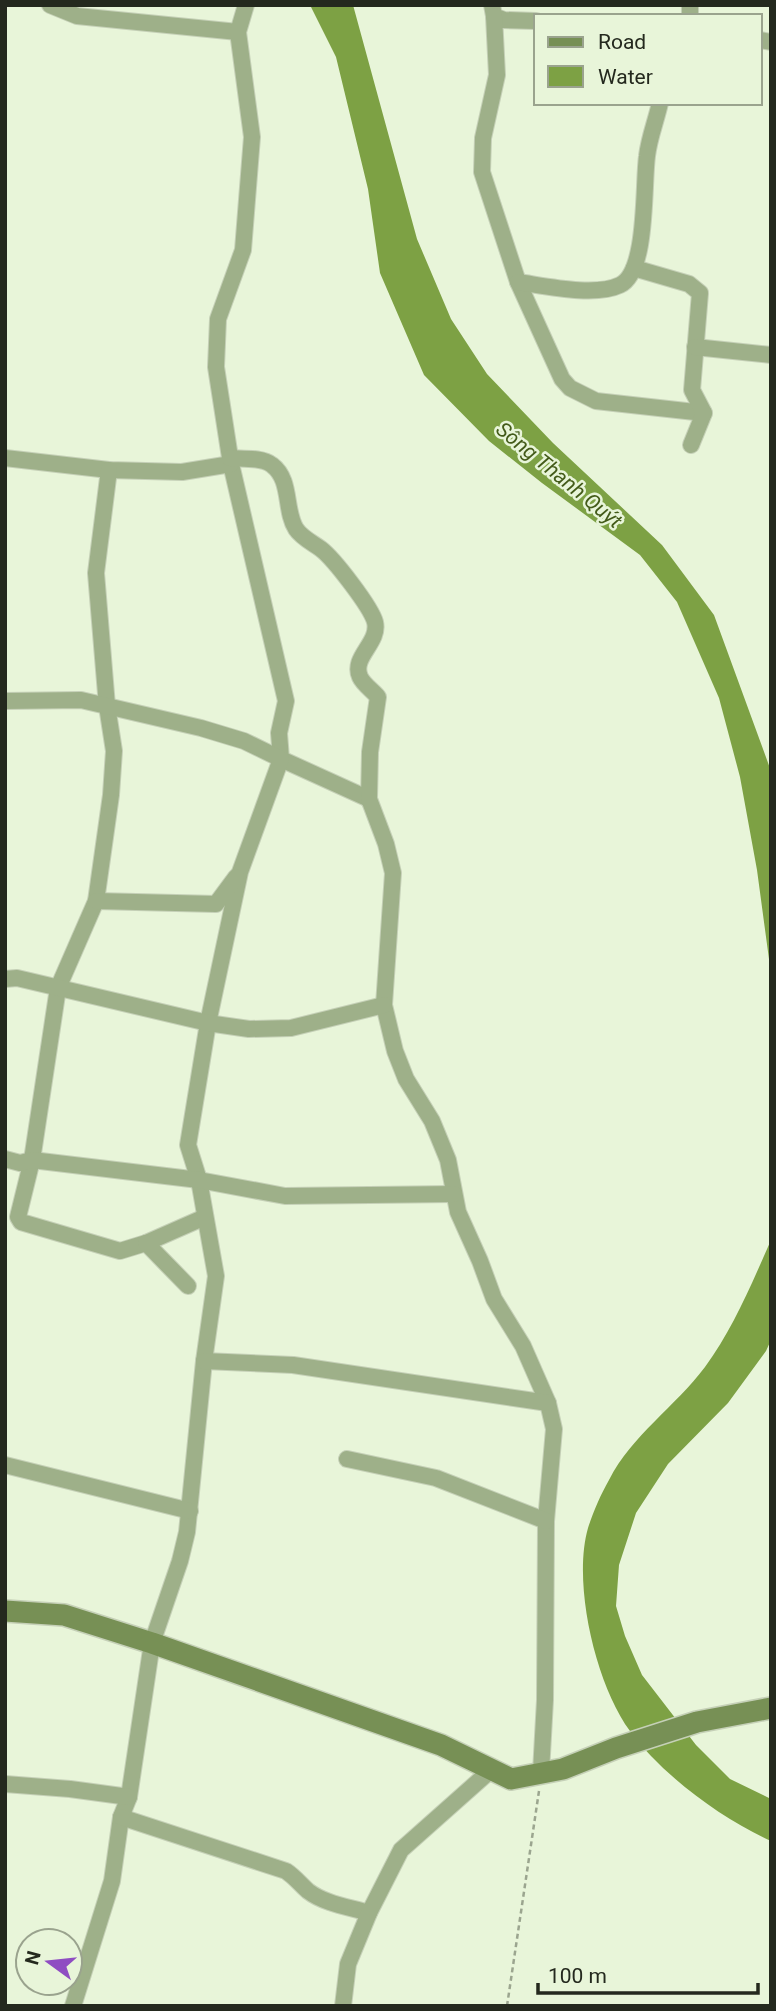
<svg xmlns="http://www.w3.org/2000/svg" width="776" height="2011" font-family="Roboto,sans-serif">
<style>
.water{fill:#7da144}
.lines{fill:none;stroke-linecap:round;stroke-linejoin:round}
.street-casing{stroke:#c5d0b7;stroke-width:18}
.secondary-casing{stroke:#c5d0b7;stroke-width:24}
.path{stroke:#9ba58f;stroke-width:2.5;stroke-dasharray:5 3.5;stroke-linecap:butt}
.street{stroke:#9eb089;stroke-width:16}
.secondary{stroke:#779055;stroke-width:21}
.labels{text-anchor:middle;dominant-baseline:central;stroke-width:5;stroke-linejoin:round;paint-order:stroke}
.water-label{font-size:21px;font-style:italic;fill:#435b19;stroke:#e8f5d9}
</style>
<rect width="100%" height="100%" fill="#e8f5d9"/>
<!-- water -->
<g class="water">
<path d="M310 5H353L417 239 451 319 487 374 553 443 662 545 714 615 771 771V974L757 870 740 777 719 698 677 602 640 555 542 483 489 441 424 375 380 273 368 189 336 57Z"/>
<path d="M771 1240V1340L766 1351 728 1403 668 1464 636 1513 619 1565 616 1606 625 1636 642 1675 696 1745 730 1779 771 1799V1841C722 1819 662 1775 630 1731 596 1685 572 1584 588 1528 593 1512 601 1494 609 1480 632 1435 675 1407 705 1367 733 1329 752 1283 771 1240Z"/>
</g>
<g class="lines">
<!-- street casing -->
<g class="street-casing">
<g id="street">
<path d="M50 5 77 16 238 32"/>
<path d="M246 5 238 32 252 137 243 250 218 319 216 367 231 464 286 701 279 733 281 759 369 799"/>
<path d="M492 5 494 16 504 20 536 21"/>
<path d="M494 16 497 75 483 138 482 172 518 282 562 379 570 388 596 401 704 413"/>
<path d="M690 16V5"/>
<path d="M760 40 771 42"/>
<path d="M634 268 689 284 700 293 692 390 704 413 691 445"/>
<path d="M518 282C546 286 595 297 620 285 648 272 643 184 647 156 649 138 656 121 660 103"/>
<path d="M695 347 771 355"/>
<path d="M5 458 109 470 182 472 231 464"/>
<path d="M230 458C242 459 262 457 272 465 292 480 284 510 296 529 302 538 313 543 321 549 334 559 371 607 375 622 380 643 351 657 360 677 363 684 373 691 378 697L370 752 369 799 386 844 393 873 384 1005 395 1051 406 1079 432 1121 448 1160 458 1212 480 1261 494 1299 523 1346 548 1403 554 1429 546 1521 545 1700 541 1772"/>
<path d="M109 470 96 573 107 706 114 751 111 795 96 901 58 988 32 1160 18 1217 21 1222 120 1251 146 1243 205 1217"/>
<path d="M5 701 81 700 201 728 244 741 281 759 240 872 208 1023 188 1145 199 1180 216 1276 204 1361 187 1532 180 1561 152 1643 129 1797 121 1817 112 1881 73 2006"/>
<path d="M96 901 216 904 236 877"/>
<path d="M5 979 17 978 208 1023 249 1029 291 1028 384 1005"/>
<path d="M5 1159 20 1163 32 1160 199 1180 285 1196 454 1194"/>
<path d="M146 1243 188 1286"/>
<path d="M204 1361 293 1365 548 1403"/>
<path d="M347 1459 436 1478 546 1521"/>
<path d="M5 1465 190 1511"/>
<path d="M5 1784 70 1789 129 1797"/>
<path d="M121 1817 286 1871C295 1877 300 1884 308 1891 325 1904 349 1907 369 1913"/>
<path d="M343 2006 348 1964 369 1913 401 1850 491 1770"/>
</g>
</g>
<!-- secondary casing -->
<g class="secondary-casing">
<path id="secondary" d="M5 1611 64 1615 152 1643 441 1745 511 1779 563 1769 616 1748 697 1722 771 1708"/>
</g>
<!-- path -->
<path class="path" d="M507 2006 539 1791"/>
<!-- street -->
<use href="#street" class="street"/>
<!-- secondary -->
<use href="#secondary" class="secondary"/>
</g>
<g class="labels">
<!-- water labels -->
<g class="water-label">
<text transform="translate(559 475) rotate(39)">Sông Thanh Quýt</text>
</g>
</g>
<!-- border -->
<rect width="776" height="2011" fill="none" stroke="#24291e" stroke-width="14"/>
<!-- legend -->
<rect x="534" y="14" width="228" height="91" fill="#e8f5d9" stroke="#9aa38e" stroke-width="2"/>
<rect x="548" y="37" width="35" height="10" fill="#779055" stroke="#9aa38e" stroke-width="2"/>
<text x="598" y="49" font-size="21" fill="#24291e">Road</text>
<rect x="548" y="66" width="35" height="21" fill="#7da144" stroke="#9aa38e" stroke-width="2"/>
<text x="598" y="84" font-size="21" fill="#24291e">Water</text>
<!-- north arrow -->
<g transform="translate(49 1962) rotate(285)"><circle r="33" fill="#e8f5d9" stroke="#9aa38e" stroke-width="2"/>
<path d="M0-5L12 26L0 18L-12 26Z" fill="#8f4dc2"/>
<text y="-10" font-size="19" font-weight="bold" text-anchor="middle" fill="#24291e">N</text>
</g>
<!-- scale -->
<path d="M538 1983v10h220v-10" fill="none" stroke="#24291e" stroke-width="3.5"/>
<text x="548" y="1983" font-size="21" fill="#24291e" stroke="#e8f5d9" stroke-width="5" paint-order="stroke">100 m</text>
</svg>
